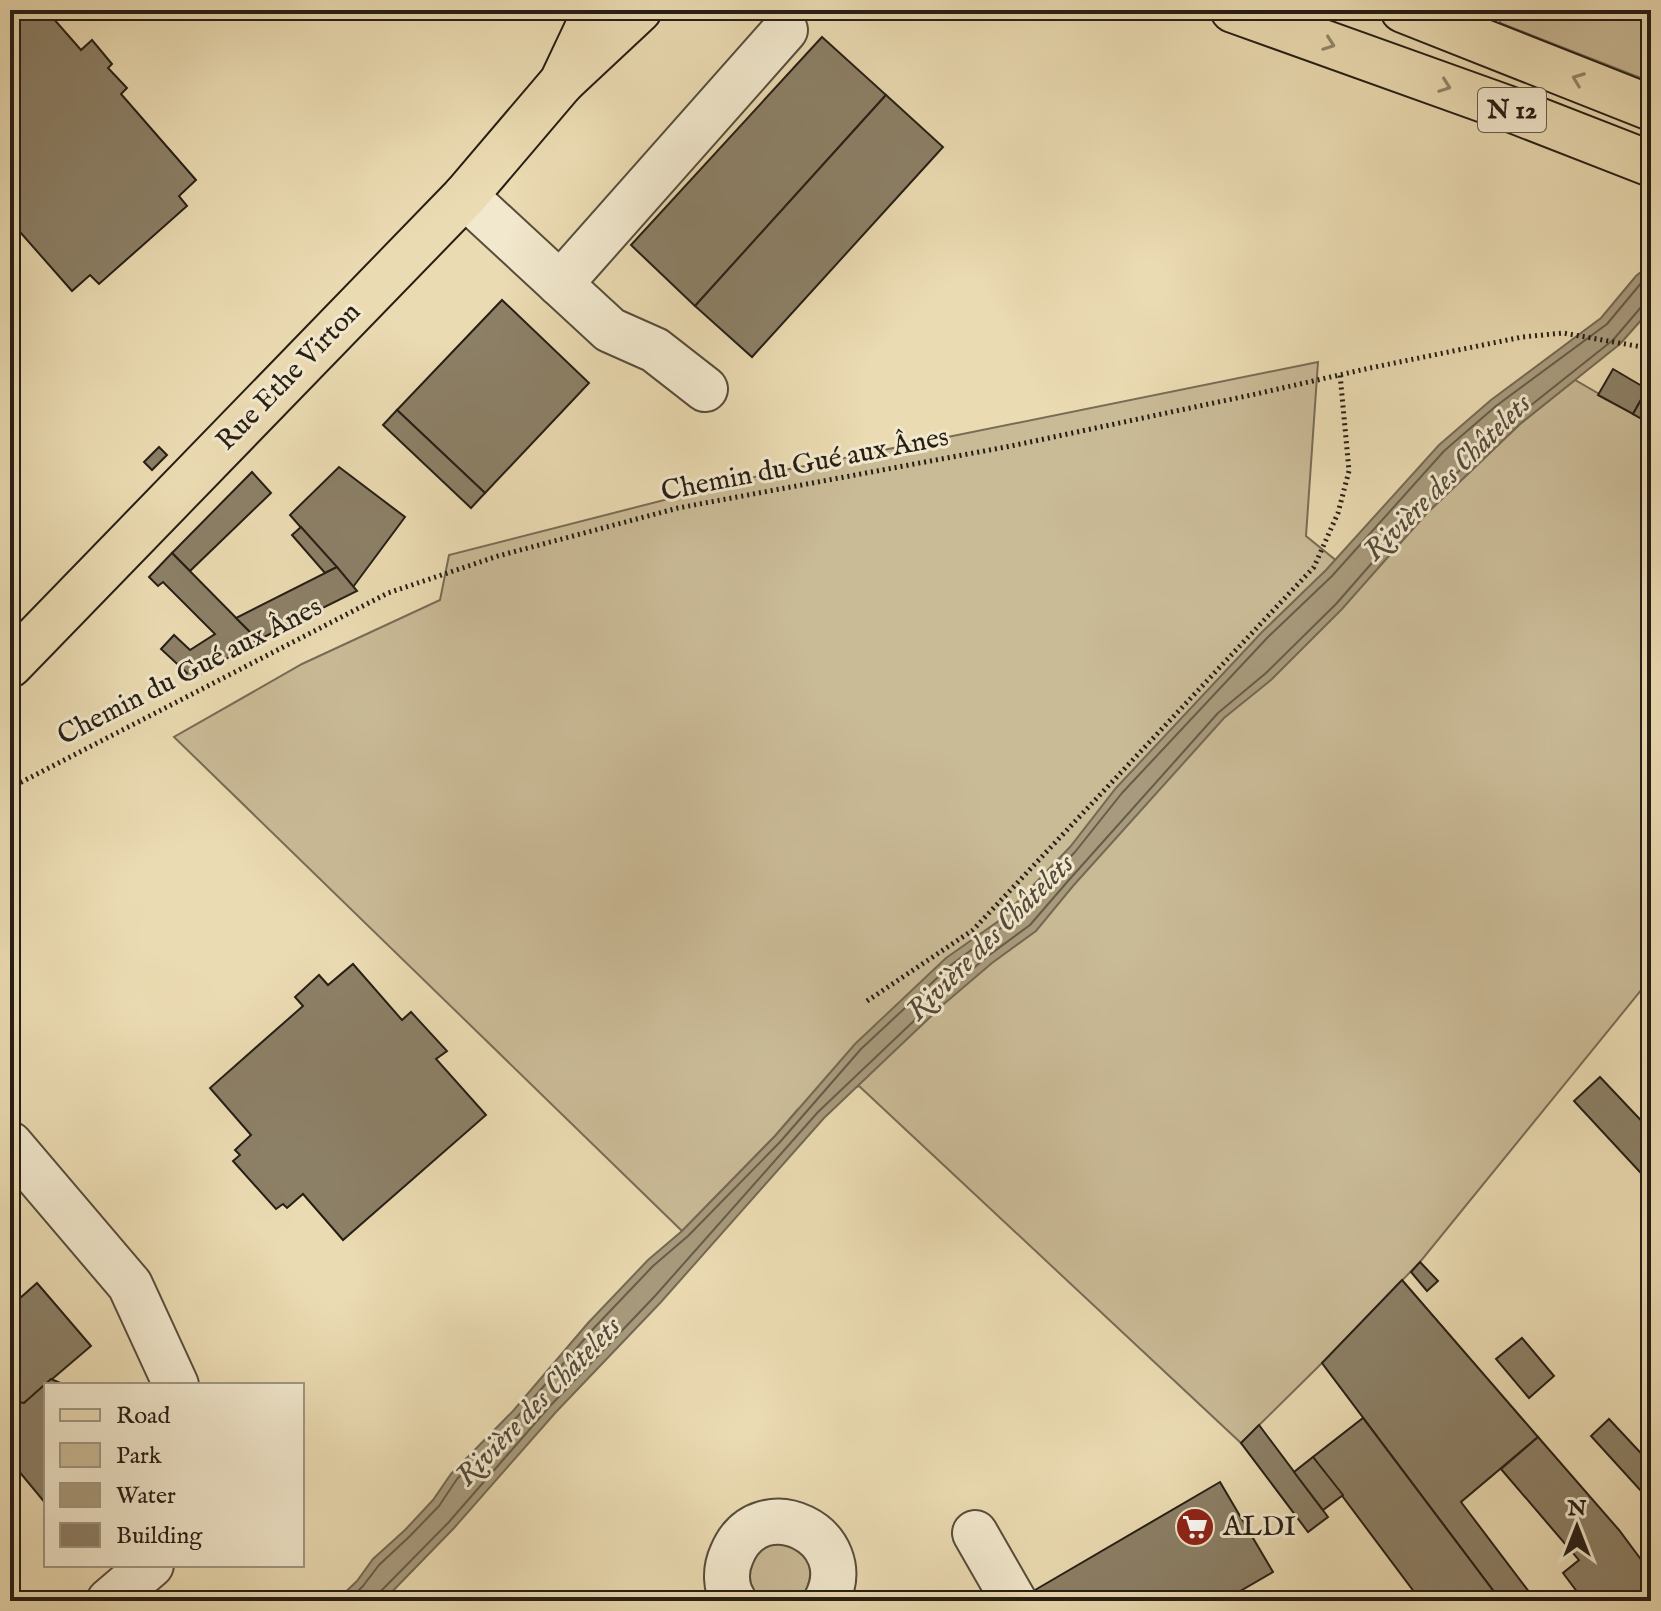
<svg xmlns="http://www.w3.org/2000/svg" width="1661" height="1611" font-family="'IM FELL English',serif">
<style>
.green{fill:#cabb97;stroke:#786c56;stroke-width:2}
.water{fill:#a89b7d;stroke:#746953;stroke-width:2}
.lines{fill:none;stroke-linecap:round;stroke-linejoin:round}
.shore{stroke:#675c49;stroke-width:2}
.building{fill:#8c8067;stroke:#261e15;stroke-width:2}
.minor-casing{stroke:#574d3c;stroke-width:48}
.major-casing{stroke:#261e15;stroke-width:48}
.highway-casing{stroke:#261e15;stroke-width:48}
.path{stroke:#261e15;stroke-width:5;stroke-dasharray:2 4;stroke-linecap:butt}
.minor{stroke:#f2e8cd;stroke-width:44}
.major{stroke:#ebdbb2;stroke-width:44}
.highway{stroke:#ebdbb2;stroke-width:44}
.oneway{stroke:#92866b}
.labels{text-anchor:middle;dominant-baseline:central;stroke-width:6;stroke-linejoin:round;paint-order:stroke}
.shield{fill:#f2e8cd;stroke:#635b4c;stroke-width:2}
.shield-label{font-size:26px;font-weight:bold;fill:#261e15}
.street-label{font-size:28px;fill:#261e15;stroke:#f2e8cd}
.poi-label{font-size:28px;fill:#261e15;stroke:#f2e8cd;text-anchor:start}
.water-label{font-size:30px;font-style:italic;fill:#544a39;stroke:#f2e8cd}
</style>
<rect width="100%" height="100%" fill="#ebdbb2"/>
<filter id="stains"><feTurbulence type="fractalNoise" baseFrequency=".0025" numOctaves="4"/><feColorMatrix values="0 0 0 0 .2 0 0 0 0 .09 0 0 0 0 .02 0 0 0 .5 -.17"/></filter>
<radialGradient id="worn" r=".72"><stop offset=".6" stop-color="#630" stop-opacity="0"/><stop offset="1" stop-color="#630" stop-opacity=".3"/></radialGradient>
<!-- green -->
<g class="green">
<path d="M1599 10H1651V82L1500 23V16L1571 14Z"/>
<path d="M1318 362 1306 536 1364 583 1426 514 1520 424 1575 380 1651 424V978L1420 1262 1322 1363 1241 1443 859 1086 798 1109 775 1136 682 1231 174 737 302 664 440 600 449 555 770 473Z"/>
<path d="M777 1543C778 1544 790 1545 791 1545 816 1555 815 1586 797 1601H761C738 1582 749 1549 777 1543Z"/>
</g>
<!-- water -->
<path class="water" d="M1651 264V309L1620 344 1520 424 1426 514 1342 609 1271 680 1224 718 1073 886 1036 931 992 963 945 1003 824 1118 661 1302 556 1412 454 1528 383 1601H336L357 1581 373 1559 405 1530 433 1500 451 1474 513 1411 588 1323 648 1260 682 1231 775 1136 855 1044 946 958 1000 920 1070 847 1116 788 1262 632 1326 570 1439 445 1491 400 1601 318 1636 276Z"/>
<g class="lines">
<!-- shore -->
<g class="shore">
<path d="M348 1601 363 1586 379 1565 410 1536 439 1506 457 1479 518 1416 594 1328 653 1266 688 1236 780 1142 861 1049 951 965 1005 925 1075 852 1122 793 1268 637 1332 576 1444 451 1496 406 1607 324 1642 282 1651 274"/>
<path d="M378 1601 380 1592 448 1523 550 1406 655 1296 818 1112 939 997 988 956 1030 925 1068 881 1218 713 1266 673 1336 604 1420 508 1515 418 1613 340 1642 306 1651 304"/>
</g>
</g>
<!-- building -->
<g class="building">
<path d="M10 10H46L81 50 92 40 112 64 108 68 127 88 121 94 196 180 179 196 187 206 99 284 90 275 72 291 13 224 10 227Z"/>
<path d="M822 37 886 95 695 306 631 245Z"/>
<path d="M886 95 943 147 752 357 695 306Z"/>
<path d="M502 300 589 383 485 493 397 410Z"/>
<path d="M1613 369 1647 389 1633 414 1598 395Z"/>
<path d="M1647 389 1651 391V424L1633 414Z"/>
<path d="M397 410 485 493 471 508 383 425Z"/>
<path d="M159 447 167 455 152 470 144 462Z"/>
<path d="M339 467 405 517 353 587 290 515Z"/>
<path d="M252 472 271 493 190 571 172 553Z"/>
<path d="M301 527 337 567 325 573 292 535Z"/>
<path d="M172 553 258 640 187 682 183 677 187 673 161 649 174 635 190 650 215 634 163 582 158 586 149 577Z"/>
<path d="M337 567 357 591 258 640 236 618Z"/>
<path d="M353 964 402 1020 411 1012 447 1051 436 1059 486 1115 343 1240 303 1194 287 1208 283 1204 276 1209 233 1161 240 1155 235 1150 251 1135 210 1088 303 1006 295 997 319 975 328 985Z"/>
<path d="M1600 1077 1651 1131V1184L1574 1101Z"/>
<path d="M1420 1262 1438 1281 1427 1291 1411 1272Z"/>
<path d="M1402 1280 1538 1437 1461 1502 1536 1601H1501L1322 1363Z"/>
<path d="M37 1283 91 1346 24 1403 17 1402 12 1404 10 1415V1307Z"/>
<path d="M1522 1338 1554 1376 1529 1398 1496 1359Z"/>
<path d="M51 1379 65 1385H46V1504L13 1464 10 1467V1415L12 1404 17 1402 24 1403Z"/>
<path d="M1363 1418 1501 1601H1434L1432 1598 1428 1601H1421L1313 1457Z"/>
<path d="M1609 1419 1651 1464V1502L1591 1436Z"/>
<path d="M1259 1425 1328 1517 1308 1532 1241 1443Z"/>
<path d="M1538 1437 1619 1530 1651 1573V1601H1584L1563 1573 1579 1560 1501 1469Z"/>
<path d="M1313 1457 1343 1495 1323 1510 1294 1472Z"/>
<path d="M1220 1482 1273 1572 1223 1601H1041L1035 1590Z"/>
</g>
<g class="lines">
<!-- minor casing -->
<g class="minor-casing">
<g id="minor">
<path d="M465 196 610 330 655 350 705 389"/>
<path d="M560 284 785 30"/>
<path d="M10 1144 130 1285 176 1385"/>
<path d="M975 1533 1014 1601"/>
<path d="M109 1601 151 1565"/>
<path d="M734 1601C725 1587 725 1569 732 1554 760 1487 861 1535 826 1601"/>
</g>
</g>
<!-- major casing -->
<g class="major-casing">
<g id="major">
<path d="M1403 10 1651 108"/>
<path d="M10 665 465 196 562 82 596 10"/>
</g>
</g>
<!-- highway casing -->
<g class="highway-casing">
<g id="highway">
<path d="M1233 10 1515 111 1651 164"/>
<path d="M562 82 639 10"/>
</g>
</g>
<!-- path -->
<g class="path">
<path d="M10 788 388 593 498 556 678 508 1011 446 1256 394 1370 368 1522 337 1563 333 1642 347 1651 340"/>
<path d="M867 1001 973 930 1314 567 1338 513 1349 471 1340 374"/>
</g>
<!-- minor -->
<use href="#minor" class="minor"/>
<!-- major -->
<use href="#major" class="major"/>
<!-- highway -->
<use href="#highway" class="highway"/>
</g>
<!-- one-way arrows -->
<defs><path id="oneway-chevron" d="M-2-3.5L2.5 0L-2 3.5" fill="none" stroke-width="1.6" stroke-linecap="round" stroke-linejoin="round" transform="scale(2)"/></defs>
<g class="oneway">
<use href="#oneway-chevron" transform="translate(1329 44) rotate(20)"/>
<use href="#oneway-chevron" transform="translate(1578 79) rotate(-159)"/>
<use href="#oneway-chevron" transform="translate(1445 86) rotate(20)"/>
</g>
<!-- icons -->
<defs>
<g id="supermarket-disc" transform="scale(2)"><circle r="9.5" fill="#8f2418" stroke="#f2e8cd"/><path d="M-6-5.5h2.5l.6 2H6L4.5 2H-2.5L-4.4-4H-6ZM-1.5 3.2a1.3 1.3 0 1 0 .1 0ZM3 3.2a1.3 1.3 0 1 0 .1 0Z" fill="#fff"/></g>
</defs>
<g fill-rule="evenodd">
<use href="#supermarket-disc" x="1195" y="1527"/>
</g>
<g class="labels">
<!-- shield labels -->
<rect class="shield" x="1478" y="88" width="68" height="44" rx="6"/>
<g class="shield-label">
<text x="1512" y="110">N 12</text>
</g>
<!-- street labels -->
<g class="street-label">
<text transform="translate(289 377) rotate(-46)">Rue Ethe Virton</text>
<text transform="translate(805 465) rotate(-11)">Chemin du Gué aux Ânes</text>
<text transform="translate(190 672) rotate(-27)">Chemin du Gué aux Ânes</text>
</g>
<!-- poi labels -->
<g class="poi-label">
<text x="1223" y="1527">ALDI</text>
</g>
<!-- water labels -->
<g class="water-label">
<text transform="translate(1448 478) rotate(-45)">Rivière des Châtelets</text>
<text transform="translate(991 938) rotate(-45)">Rivière des Châtelets</text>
<text transform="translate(539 1402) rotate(-46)">Rivière des Châtelets</text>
</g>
</g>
<!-- margin -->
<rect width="1661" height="1611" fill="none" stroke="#ebdbb2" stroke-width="40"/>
<rect x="12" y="12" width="1637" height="1587" fill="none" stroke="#261e15" stroke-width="4"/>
<rect x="20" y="20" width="1621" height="1571" fill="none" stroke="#261e15" stroke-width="2"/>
<!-- legend -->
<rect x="44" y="1383" width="260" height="184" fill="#f2e8cd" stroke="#a09783" stroke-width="2"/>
<rect x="60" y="1409" width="40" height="12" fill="#ebdbb2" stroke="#a09783" stroke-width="2"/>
<text x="116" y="1423" font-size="24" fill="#261e15">Road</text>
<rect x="60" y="1443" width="40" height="24" fill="#cabb97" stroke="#a09783" stroke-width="2"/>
<text x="116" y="1463" font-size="24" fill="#261e15">Park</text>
<rect x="60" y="1483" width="40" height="24" fill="#a89b7d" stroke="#a09783" stroke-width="2"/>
<text x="116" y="1503" font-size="24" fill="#261e15">Water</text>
<rect x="60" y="1523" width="40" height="24" fill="#8c8067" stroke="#a09783" stroke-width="2"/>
<text x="116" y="1543" font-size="24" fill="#261e15">Building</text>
<!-- north arrow -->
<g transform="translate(1577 1527)" stroke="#f2e8cd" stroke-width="6" paint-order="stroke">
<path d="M0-6L14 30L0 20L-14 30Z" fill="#261e15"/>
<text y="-12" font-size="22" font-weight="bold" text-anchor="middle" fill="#261e15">N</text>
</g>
<rect width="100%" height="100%" filter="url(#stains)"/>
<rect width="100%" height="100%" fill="url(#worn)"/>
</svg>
